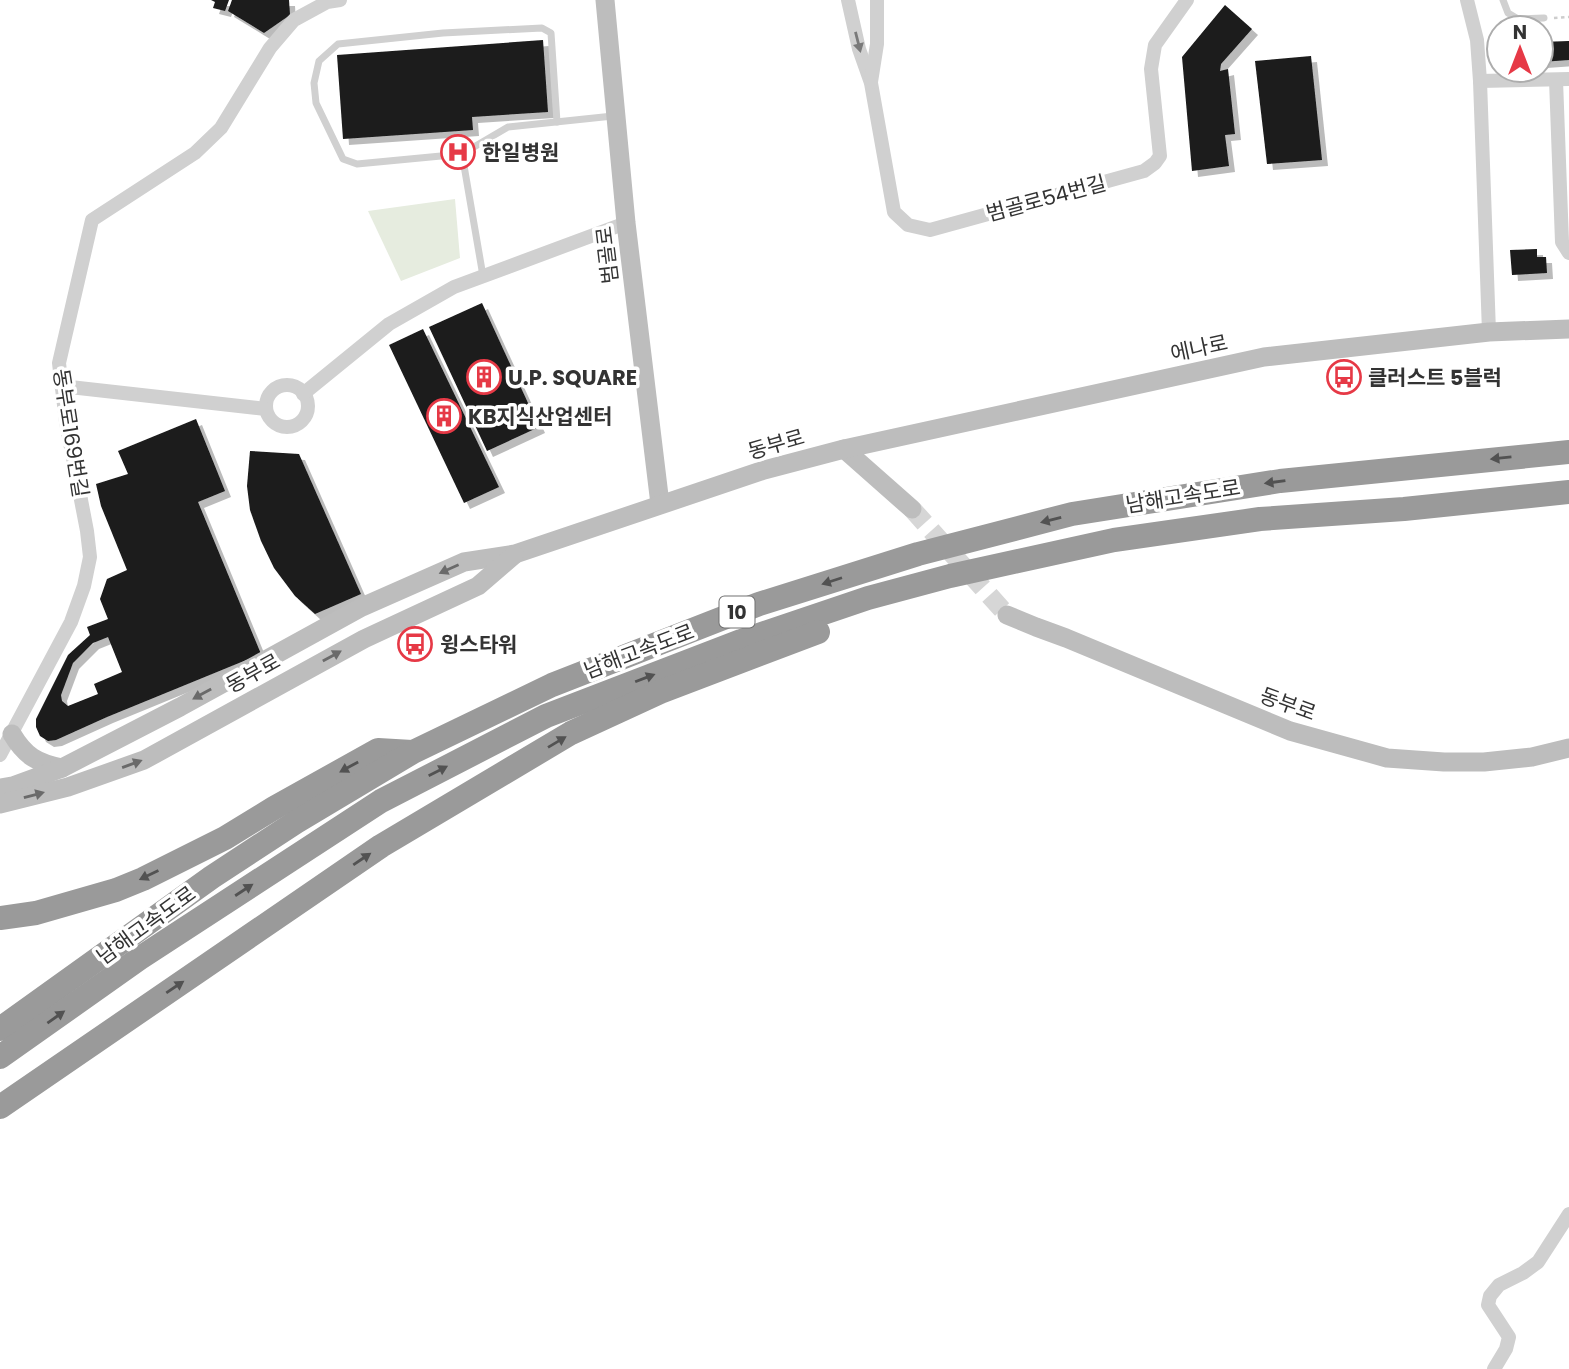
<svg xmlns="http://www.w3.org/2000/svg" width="1569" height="1369" font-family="Poppins,'Noto Sans KR',sans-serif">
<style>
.green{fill:#e6ecdf}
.building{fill:#1a1a1a;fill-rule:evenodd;filter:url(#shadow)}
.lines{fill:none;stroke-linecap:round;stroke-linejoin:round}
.secondary-tunnel{stroke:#d6d6d6;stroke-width:19;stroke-dasharray:19 10;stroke-linecap:butt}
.path{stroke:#cdcdcd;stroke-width:2.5;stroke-dasharray:3.5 3.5;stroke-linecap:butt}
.lane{stroke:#d0d0d0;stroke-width:7}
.street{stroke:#d0d0d0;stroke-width:14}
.secondary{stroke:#bdbdbd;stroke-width:19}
.highway{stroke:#9a9a9a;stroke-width:24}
.oneway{fill:#7a7a7a}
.oneway2{fill:#525252}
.oneway3{fill:#6a6a6a}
.labels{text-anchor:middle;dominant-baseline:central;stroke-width:7;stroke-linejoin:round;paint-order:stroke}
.shield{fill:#fff;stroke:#707070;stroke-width:2}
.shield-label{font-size:19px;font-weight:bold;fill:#333}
.poi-label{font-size:21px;font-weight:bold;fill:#333;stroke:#fff;text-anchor:start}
.street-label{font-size:21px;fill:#333;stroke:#fff}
</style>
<defs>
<filter id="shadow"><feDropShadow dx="6" dy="6" stdDeviation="0" flood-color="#0004"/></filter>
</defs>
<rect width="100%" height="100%" fill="#fff"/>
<!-- green -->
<path class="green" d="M455 199 460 258 401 281 368 211Z"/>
<!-- building -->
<g class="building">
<path d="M211 0H229L225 11 213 8 215 2Z"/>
<path d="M232 0H289L290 15 264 33 228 11Z"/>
<path d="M1225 5 1252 29 1221 64 1220 71 1228 69 1235 134 1225 135 1229 166 1192 171 1182 57Z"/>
<path d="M543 40 548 112 472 117 473 130 343 139 337 55Z"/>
<path d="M1569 41V60L1541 62V42Z"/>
<path d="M1311 56 1322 160 1267 164 1255 61Z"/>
<path d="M1537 249V257H1546L1547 273 1512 275 1510 250Z"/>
<path d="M482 303 539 427 487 451 429 327Z"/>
<path d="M423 329 499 487 464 503 389 345Z"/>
<path d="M196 419 225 491 198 502 261 654 107 717 56 740 48 741 40 736 36 727V719L68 655 90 635 87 627 108 619 100 599 107 579 127 570 101 506 96 484 128 474 118 451ZM108 637 122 672 94 684 98 694 68 706 62 701 61 695 73 663 93 643Z"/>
<path d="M250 451 299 454 361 594 315 614 295 596 274 568 261 541 250 510 247 486Z"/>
</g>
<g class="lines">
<!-- secondary-tunnel -->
<path class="secondary-tunnel" d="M912 509 1007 615"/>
<!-- path -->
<path class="path" d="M1554 18 1569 17"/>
<!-- lane -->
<g class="lane">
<path d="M1503 0 1508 13 1518 19 1544 18"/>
<path d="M462 154 357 164 343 159 316 103 314 83 319 61 338 44 443 33 542 28 551 33 557 122"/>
<path d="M483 276 462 154 508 127 613 116"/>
</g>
<!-- street -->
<g class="street">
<path d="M848 0 859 49 871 83 894 212 908 225 930 230 1144 171 1155 163 1160 156 1151 69 1155 45 1187 0"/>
<path d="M1467 0 1477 40 1480 81 1489 332"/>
<path d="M1556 80 1562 242 1569 253"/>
<path d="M1480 81 1569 79"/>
<path d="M871 82 877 44V0"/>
<circle cx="287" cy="406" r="21"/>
<path d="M61 386 266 409"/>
<path d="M303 394 389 324 454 287 626 223"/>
<path d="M0 755 71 622 84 586 90 557 87 531 66 422 59 363 92 220 195 153 221 128 270 48 294 20 327 2 340 0"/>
<path d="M1494 1369 1506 1349 1509 1337 1488 1305 1490 1296 1499 1285 1523 1273 1538 1262 1569 1214"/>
</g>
<!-- secondary -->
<g class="secondary">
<path d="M605 0 626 223 660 504"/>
<path d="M844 449 912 509"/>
<path d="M1007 615 1036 627 1066 638 1290 731 1387 758 1444 762H1484L1532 757 1569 748"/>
<path d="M12 734C25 756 37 763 62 768"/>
<path d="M0 788 13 786 62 768 180 707 362 607 464 562 515 554 764 470 844 449 1264 357 1489 332 1569 329"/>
<path d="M0 804 68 787 144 760 364 639 478 586 514 555"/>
</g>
<!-- highway -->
<g class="highway">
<path d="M0 918 36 913 116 890 143 879 225 838 274 808 378 750 412 752"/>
<path d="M0 1029 212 877 296 822 413 752 552 685 759 604 918 554 1072 514 1280 481 1569 452"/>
<path d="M0 1057 140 958 381 801 546 716 741 641 868 598 950 576 1114 540 1260 519 1404 509 1569 492"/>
<path d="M0 1107 381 846 571 733 660 692 818 632"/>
</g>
</g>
<!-- one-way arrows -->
<defs><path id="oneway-solid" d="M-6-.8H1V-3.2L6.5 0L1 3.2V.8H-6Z" transform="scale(1.75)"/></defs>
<use class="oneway" href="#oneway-solid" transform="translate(858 42) rotate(76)"/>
<g class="oneway2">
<use href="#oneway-solid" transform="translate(1501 458) rotate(174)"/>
<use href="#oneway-solid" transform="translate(1275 482) rotate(172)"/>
<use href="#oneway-solid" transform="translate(1051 520) rotate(166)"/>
<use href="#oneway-solid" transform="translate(832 581) rotate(162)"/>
<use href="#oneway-solid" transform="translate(645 678) rotate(-21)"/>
<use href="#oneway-solid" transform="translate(557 742) rotate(-31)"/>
<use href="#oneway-solid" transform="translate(349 767) rotate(151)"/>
<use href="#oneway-solid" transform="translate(438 771) rotate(-27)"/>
<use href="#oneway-solid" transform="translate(362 859) rotate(-34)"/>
<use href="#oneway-solid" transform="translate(149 875) rotate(154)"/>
<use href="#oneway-solid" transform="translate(244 890) rotate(-33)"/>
<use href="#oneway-solid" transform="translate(175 987) rotate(-34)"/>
<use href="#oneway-solid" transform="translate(56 1017) rotate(-35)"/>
</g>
<g class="oneway3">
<use href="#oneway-solid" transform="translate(449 569) rotate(156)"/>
<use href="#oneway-solid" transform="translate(332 656) rotate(-29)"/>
<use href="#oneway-solid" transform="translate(202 694) rotate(151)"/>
<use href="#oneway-solid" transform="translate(132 764) rotate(-20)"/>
<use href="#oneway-solid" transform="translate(34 795) rotate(-15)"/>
</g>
<!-- icons -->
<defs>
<g id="hospital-ring" transform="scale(1.75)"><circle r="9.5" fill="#fff" stroke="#e63946" stroke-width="1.5"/><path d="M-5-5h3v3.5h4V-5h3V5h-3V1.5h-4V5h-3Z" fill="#e63946"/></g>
<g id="building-ring" transform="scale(1.75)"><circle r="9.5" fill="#fff" stroke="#e63946" stroke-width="1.5"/><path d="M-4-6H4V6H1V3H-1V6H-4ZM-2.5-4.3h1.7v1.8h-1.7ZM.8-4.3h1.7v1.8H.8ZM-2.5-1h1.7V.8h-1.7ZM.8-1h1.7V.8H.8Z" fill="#e63946"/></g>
<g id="bus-ring" transform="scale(1.75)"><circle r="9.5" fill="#fff" stroke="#e63946" stroke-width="1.5"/><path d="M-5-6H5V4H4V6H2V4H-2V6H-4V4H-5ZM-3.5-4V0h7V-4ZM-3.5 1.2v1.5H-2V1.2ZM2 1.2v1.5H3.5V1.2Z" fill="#e63946"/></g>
</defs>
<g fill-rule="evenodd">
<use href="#hospital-ring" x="458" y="152"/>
<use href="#building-ring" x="484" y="377"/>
<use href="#bus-ring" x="1344" y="377"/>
<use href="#building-ring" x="444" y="416"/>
<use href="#bus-ring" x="415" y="644"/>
</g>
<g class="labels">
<!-- shield labels -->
<rect class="shield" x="719.5" y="596.5" width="35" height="31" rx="5"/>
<g class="shield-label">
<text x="737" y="612">10</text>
</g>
<!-- poi labels -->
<g class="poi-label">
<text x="482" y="152">한일병원</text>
<text x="508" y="377">U.P. SQUARE</text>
<text x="1368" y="377">클러스트 5블럭</text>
<text x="468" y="416">KB지식산업센터</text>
<text x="440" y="644">윙스타워</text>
</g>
<!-- street labels -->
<g class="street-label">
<text transform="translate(1046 198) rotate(-15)">범골로54번길</text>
<text transform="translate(607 255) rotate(-97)">범골로</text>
<text transform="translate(1199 348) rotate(-12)">에나로</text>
<text transform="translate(71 433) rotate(81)">동부로169번길</text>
<text transform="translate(776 444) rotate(-16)">동부로</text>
<text transform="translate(1183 496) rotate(-9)">남해고속도로</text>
<text transform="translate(639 651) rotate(-21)">남해고속도로</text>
<text transform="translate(253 673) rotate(-29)">동부로</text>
<text transform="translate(1288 704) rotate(20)">동부로</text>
<text transform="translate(146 925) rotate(-36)">남해고속도로</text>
</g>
</g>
<!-- north arrow -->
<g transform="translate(1520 49)"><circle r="33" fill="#ffffff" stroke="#adadad" stroke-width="2"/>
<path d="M0-5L12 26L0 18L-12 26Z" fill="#e63946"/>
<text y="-10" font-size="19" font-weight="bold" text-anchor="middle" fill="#333333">N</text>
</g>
</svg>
